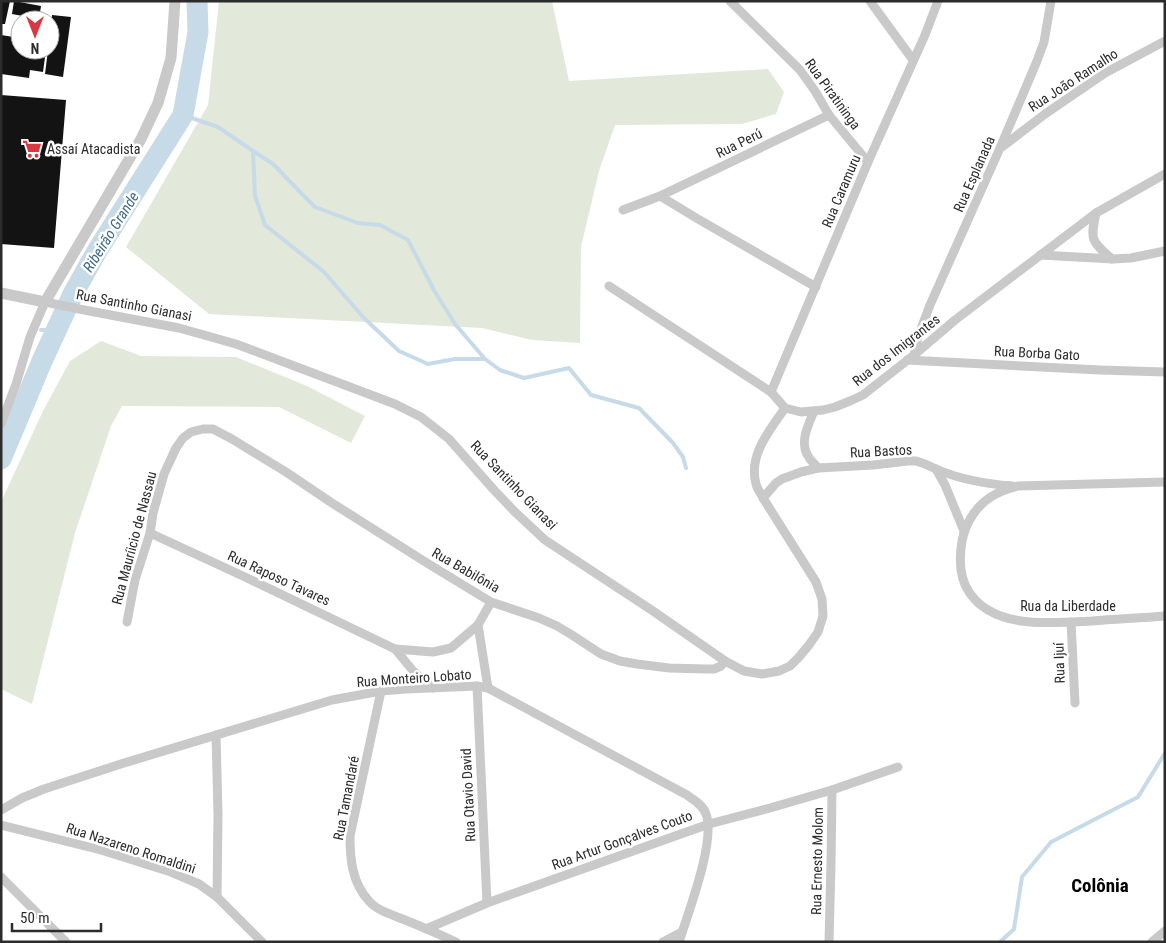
<svg xmlns="http://www.w3.org/2000/svg" width="1166" height="943" font-family="'Roboto Condensed',sans-serif">
<style>
.green{fill:#e2e9da}
.lines{fill:none;stroke-linecap:round;stroke-linejoin:round}
.stream{stroke:#c7dae8;stroke-width:4}
.river{stroke:#c7dae8;stroke-width:21}
.building{fill:#131313}
.minor{stroke:#c9c9c9;stroke-width:9}
.tertiary{stroke:#c9c9c9;stroke-width:11}
.labels{text-anchor:middle;dominant-baseline:central;stroke-width:5;stroke-linejoin:round;paint-order:stroke}
.street-label{font-size:14px;fill:#2c2c2c;stroke:#fff}
.poi-label{font-size:14px;fill:#2c2c2c;stroke:#fff;text-anchor:start}
.water-label{font-size:15px;font-style:italic;fill:#3f6b88;stroke:#fff}
.district-label{font-size:19px;font-weight:bold;fill:#000;stroke:#fff}
</style>
<rect width="100%" height="100%" fill="#fff"/>
<!-- green -->
<g class="green">
<path d="M219 1H552L569 81 768 69 784 92 776 114 742 124 615 125 599 171 581 247 580 343 532 340 482 328 209 314 126 247 208 105Z"/>
<path d="M101 341 141 356 236 357 307 386 365 416 351 443 279 407 122 406 111 426 75 533 32 704 1 689V502L43 411 70 361Z"/>
</g>
<g class="lines">
<!-- stream -->
<g class="stream">
<path d="M183 115 218 127 253 151 255 196 265 225 324 272 363 317 399 351 428 364 455 359H485L500 370 524 378 569 368 591 395 639 408 673 443 683 457 686 468"/>
<path d="M253 151 273 164 305 197 315 207 358 223 380 225 408 240 435 292 455 324 485 359"/>
<path d="M41 330H57"/>
<path d="M1000 942 1014 929 1022 877 1051 842 1138 797 1165 753"/>
</g>
<!-- river -->
<path class="river" d="M1 459 42 361 73 294 97 251 183 115 198 32 197 1"/>
</g>
<!-- building -->
<g class="building">
<path d="M1 1H10L5 24H1Z"/>
<path d="M14 1 41 6 39 19 12 14Z"/>
<path d="M52 15 71 17 63 77 45 74 48 50H50V34Z"/>
<path d="M1 35 20 38V50H46L43 72 30 70 29 78 1 74Z"/>
<path d="M1 95 66 100 54 248 1 244Z"/>
</g>
<g class="lines">
<!-- minor -->
<g class="minor">
<path d="M730 1 800 70 815 91 829 115 868 162"/>
<path d="M870 1 913 60"/>
<path d="M1002 147 1045 114 1105 73 1165 41"/>
<path d="M660 196 698 219 816 287"/>
<path d="M623 210 660 196 829 115"/>
<path d="M1096 213C1090 240 1091 241 1112 259"/>
<path d="M1040 255 1113 259 1131 258 1165 251"/>
<path d="M609 286 771 392 785 408 801 412 823 410 835 407 850 401 863 395 914 355 955 320 1096 213 1165 174"/>
<path d="M914 355 919 334 930 305 1000 148 1037 61 1044 42 1051 1"/>
<path d="M907 360 1100 370 1165 372"/>
<path d="M771 392 868 162 925 35 938 1"/>
<path d="M814 411C808 426 798 444 810 459 812 462 816 465 818 468"/>
<path d="M1 424 16 384 30 337 45 302 79 309 179 328 236 344 395 404 421 417 449 439 494 490 515 512 545 540 653 611 725 661 744 671 762 674 779 671 790 666 799 657 809 645 818 632 823 616 822 599 816 582 763 498C761 493 757 489 756 484 748 455 770 430 785 408"/>
<path d="M936 469C961 480 986 484 1013 486"/>
<path d="M1165 482 1018 486C1011 488 1003 490 996 494 978 503 966 521 962 541 959 559 959 577 969 592 994 630 1052 623 1092 621 1117 619 1141 618 1165 616"/>
<path d="M763 498 776 483 782 479 801 472 818 468 873 465 908 461H916L925 464 936 469 945 485 964 531"/>
<path d="M150 533 245 577 395 649 414 672 433 688"/>
<path d="M127 622 135 580 150 533 153 513 164 474 176 448 183 438 191 432 203 429H213L232 439 286 472 332 503 427 563 491 602 539 618 557 626 572 635 601 654 620 661 637 664 669 668 706 669H714L721 666 725 661"/>
<path d="M1071 622 1075 703"/>
<path d="M478 625 488 688"/>
<path d="M395 649 433 652 451 648 478 625 491 602"/>
<path d="M477 686 487 903"/>
<path d="M381 691 350 836C350 859 352 883 369 901 378 912 397 916 410 922 425 928 441 935 456 942"/>
<path d="M216 735 218 814 217 897"/>
<path d="M1 810 22 798 44 789 124 763 332 700 381 691 406 689 477 686 488 688 687 795C694 800 703 805 706 814 716 841 688 913 679 942"/>
<path d="M1 825 101 850 171 872 199 884 217 897 262 942"/>
<path d="M1 877 66 942"/>
<path d="M426 929 487 903 709 824 770 808 832 790"/>
<path d="M663 942 682 932"/>
<path d="M829 942 831 864 832 790 898 767"/>
<path d="M1152 942 1165 931"/>
</g>
<!-- tertiary -->
<path class="tertiary" d="M1 293 45 302 141 139 158 103 171 58 175 1"/>
</g>
<!-- icons -->
<defs>
<g id="supermarket-bare" transform="scale(1.5)"><path d="M-6-5.5h2.5l.6 2H6L4.5 2H-2.5L-4.4-4H-6ZM-1.5 3.2a1.3 1.3 0 1 0 .1 0ZM3 3.2a1.3 1.3 0 1 0 .1 0Z" fill="#da3740" stroke="#fff" stroke-width="2.5" paint-order="stroke"/></g>
</defs>
<g fill-rule="evenodd">
<use href="#supermarket-bare" x="32" y="149"/>
</g>
<g class="labels">
<!-- street labels -->
<g class="street-label">
<text transform="translate(1073 80) rotate(-33)">Rua João Ramalho</text>
<text transform="translate(833 94) rotate(54)">Rua Piratininga</text>
<text transform="translate(739 143) rotate(-26)">Rua Perú</text>
<text transform="translate(974 174) rotate(-66)">Rua Esplanada</text>
<text transform="translate(841 191) rotate(-67)">Rua Caramuru</text>
<text transform="translate(134 305) rotate(11)">Rua Santinho Gianasi</text>
<text transform="translate(896 350) rotate(-38)">Rua dos Imigrantes</text>
<text transform="translate(1037 353) rotate(3)">Rua Borba Gato</text>
<text transform="translate(881 451) rotate(-3)">Rua Bastos</text>
<text transform="translate(514 485) rotate(46)">Rua Santinho Gianasi</text>
<text transform="translate(134 538) rotate(-75)">Rua Mauríicio de Nassau</text>
<text transform="translate(466 570) rotate(30)">Rua Babilônia</text>
<text transform="translate(279 578) rotate(25)">Rua Raposo Tavares</text>
<text x="1068" y="606">Rua da Liberdade</text>
<text transform="translate(1059 663) rotate(-92)">Rua Ijuí</text>
<text transform="translate(414 678) rotate(-4)">Rua Monteiro Lobato</text>
<text transform="translate(468 795) rotate(-93)">Rua Otavio David</text>
<text transform="translate(346 798) rotate(-79)">Rua Tamandaré</text>
<text transform="translate(622 840) rotate(-20)">Rua Artur Gonçalves Couto</text>
<text transform="translate(131 848) rotate(18)">Rua Nazareno Romaldini</text>
<text transform="translate(817 861) rotate(-89)">Rua Ernesto Molom</text>
</g>
<!-- poi labels -->
<g class="poi-label">
<text x="47" y="149">Assaí Atacadista</text>
</g>
<!-- water labels -->
<g class="water-label">
<text transform="translate(111 232) rotate(-58)">Ribeirão Grande</text>
</g>
<!-- district labels -->
<g class="district-label">
<text x="1100" y="885">Colônia</text>
</g>
</g>
<!-- border -->
<rect width="1166" height="943" fill="none" stroke="#2c2c2c" stroke-width="5"/>
<!-- north arrow -->
<g transform="translate(35 35) rotate(180)"><circle r="24" fill="#ffffff" stroke="#ababab"/>
<path d="M0-4L9 19L0 12L-9 19Z" fill="#da3740"/>
<text y="-8" font-size="14" font-weight="bold" text-anchor="middle" fill="#2c2c2c">N</text>
</g>
<!-- scale -->
<path d="M12 923v8h89v-8" fill="none" stroke="#2c2c2c" stroke-width="2.5"/>
<text x="20" y="923" font-size="15" fill="#2c2c2c" stroke="#ffffff" stroke-width="4" paint-order="stroke">50 m</text>
</svg>
